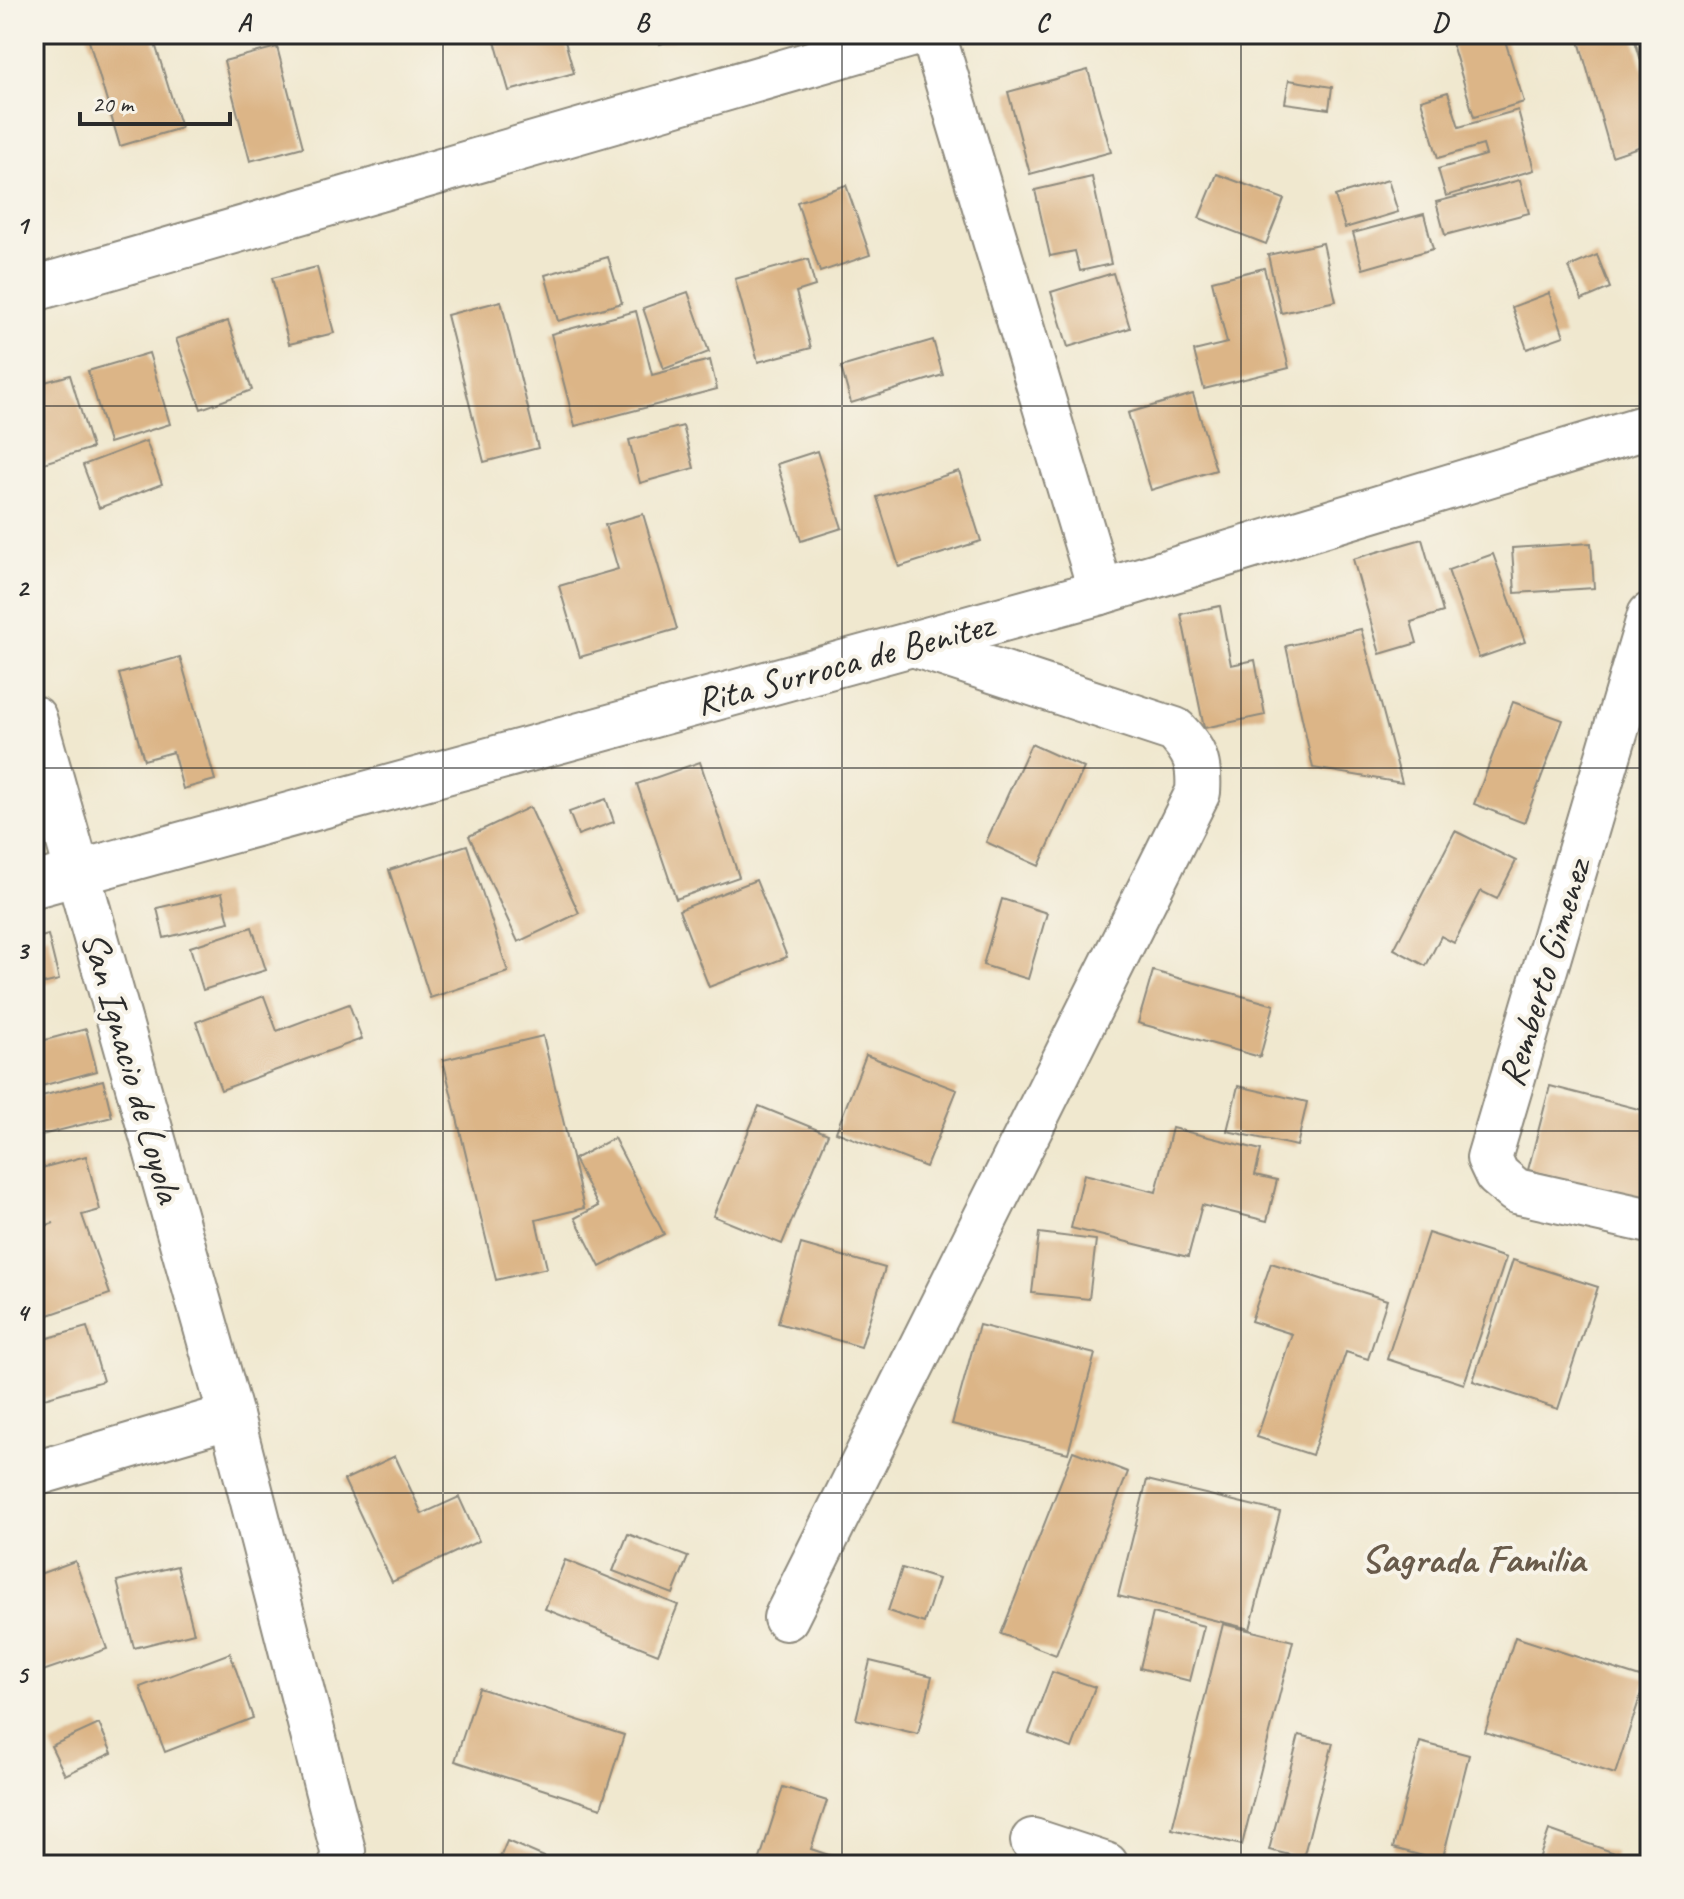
<svg xmlns="http://www.w3.org/2000/svg" width="1684" height="1899" font-family="Caveat,sans-serif">
<style>
.building{fill:#dcb587}
.lines{fill:none;stroke-linecap:round;stroke-linejoin:round}
.minor-casing{stroke:#8e8a7d;stroke-width:48}
.minor{stroke:#fff;stroke-width:44}
.grid{fill:none;stroke:#2b2b2b;stroke-width:2;stroke-opacity:0.55}
.labels{text-anchor:middle;dominant-baseline:central;stroke-width:8;stroke-linejoin:round;paint-order:stroke}
.street-label{font-size:38px;fill:#2b2b2b;stroke:#f7f3e8}
.neighbourhood-label{font-size:40px;font-weight:bold;fill:#695b4b;stroke:#f7f3e8}
.neatline{fill:none;stroke:#2b2b2b;stroke-width:3}
.grid-label{font-size:26px;text-anchor:middle;font-weight:bold;fill:#2b2b2b}
</style>
<rect width="100%" height="100%" fill="#f7f3e8"/>
<filter id="ink" filterUnits="userSpaceOnUse"><feTurbulence type="fractalNoise" baseFrequency=".0125" numOctaves="2"/><feDisplacementMap in="SourceGraphic" scale="16" xChannelSelector="R" yChannelSelector="G"/><feConvolveMatrix kernelMatrix="1 2 1 2 8 2 1 2 1" color-interpolation-filters="sRGB"/></filter>
<filter id="wash" filterUnits="userSpaceOnUse"><feTurbulence type="fractalNoise" baseFrequency=".006" numOctaves="4" result="noise"/><feDisplacementMap in="SourceGraphic" scale="32" xChannelSelector="R" yChannelSelector="G"/><feGaussianBlur stdDeviation="1.8" result="paint"/><feColorMatrix in="noise" values="0 0 0 0 0 0 0 0 0 0 0 0 0 0 0 0 0 1.4 0 .05"/><feComposite in="paint" operator="in"/></filter>
<g filter="url(#wash)">
<rect width="100%" height="100%" fill="#f0e8cf"/>
<g id="blocks">
<!-- building -->
<g class="building">
<path d="M87 34H152L181 128 120 146Z"/>
<path d="M493 34H563L574 73 509 91Z"/>
<path d="M657 34H691V35L660 44Z"/>
<path d="M1449 34H1503L1524 102 1474 117Z"/>
<path d="M1577 34H1633L1650 91V143L1612 156Z"/>
<path d="M277 47 303 147 250 161 224 61Z"/>
<path d="M1088 70 1111 152 1030 174 1008 92Z"/>
<path d="M1289 80 1332 87 1329 109 1285 103Z"/>
<path d="M1448 92 1459 127 1518 110 1534 170 1446 196 1438 169 1486 155 1483 145 1438 158 1421 100Z"/>
<path d="M1217 174 1284 199 1266 244 1199 218Z"/>
<path d="M1092 177 1111 264 1080 271 1075 251 1050 256 1035 190Z"/>
<path d="M1388 180 1398 212 1345 228 1335 196Z"/>
<path d="M1520 180 1529 213 1445 235 1436 202Z"/>
<path d="M846 185 870 255 820 272 797 202Z"/>
<path d="M1424 214 1433 249 1363 269 1353 233Z"/>
<path d="M1323 243 1336 301 1281 313 1268 255Z"/>
<path d="M1597 255 1610 288 1582 300 1569 267Z"/>
<path d="M608 257 622 303 558 321 545 275Z"/>
<path d="M808 259 815 286 796 292 811 348 758 362 735 279Z"/>
<path d="M317 267 334 333 289 344 272 278Z"/>
<path d="M1264 268 1289 368 1204 389 1194 351 1227 343 1212 281Z"/>
<path d="M1113 273 1130 328 1068 347 1051 292Z"/>
<path d="M688 292 709 352 664 369 643 308Z"/>
<path d="M1549 293 1564 336 1527 349 1512 307Z"/>
<path d="M501 301 538 448 484 462 447 315Z"/>
<path d="M636 311 652 375 710 360 717 389 575 426 551 334Z"/>
<path d="M228 321 252 390 201 409 176 339Z"/>
<path d="M933 340 943 375 851 403 841 367Z"/>
<path d="M149 353 170 424 109 443 88 371Z"/>
<path d="M70 375 92 448 34 466V385Z"/>
<path d="M1193 394 1216 470 1151 490 1128 413Z"/>
<path d="M683 426 694 468 640 483 629 440Z"/>
<path d="M146 441 162 484 99 508 83 465Z"/>
<path d="M817 451 842 528 801 541 777 464Z"/>
<path d="M959 471 981 541 899 567 877 497Z"/>
<path d="M643 514 677 629 580 657 559 586 618 569 605 525Z"/>
<path d="M1422 539 1443 612 1411 622 1417 643 1380 654 1353 559Z"/>
<path d="M1591 543 1594 588 1515 593 1512 548Z"/>
<path d="M1493 554 1525 642 1479 658 1448 570Z"/>
<path d="M1220 606 1231 665 1255 660 1265 715 1204 728 1181 614Z"/>
<path d="M1361 629 1402 783 1313 768 1286 646Z"/>
<path d="M180 657 215 780 183 789 173 752 144 760 119 674Z"/>
<path d="M1513 702 1563 720 1524 823 1474 804Z"/>
<path d="M1031 744 1084 768 1039 866 986 842Z"/>
<path d="M700 762 739 877 676 899 637 784Z"/>
<path d="M606 799 614 822 578 835 569 812Z"/>
<path d="M530 807 579 913 518 942 469 836Z"/>
<path d="M1455 831 1516 861 1497 899 1481 891 1454 943 1441 936 1426 966 1394 949Z"/>
<path d="M467 845 508 972 430 998 389 870Z"/>
<path d="M756 880 787 957 709 987 679 910Z"/>
<path d="M222 893 229 922 164 938 157 908Z"/>
<path d="M1002 899 1047 913 1028 979 983 965Z"/>
<path d="M252 927 266 970 203 990 190 947Z"/>
<path d="M48 935 59 980 34 986V939Z"/>
<path d="M1153 971 1274 1005 1260 1057 1138 1023Z"/>
<path d="M264 996 277 1031 349 1004 362 1039 221 1090 196 1022Z"/>
<path d="M86 1029 97 1071 34 1088V1043Z"/>
<path d="M543 1036 584 1208 536 1220 547 1268 496 1280 443 1060Z"/>
<path d="M866 1055 957 1090 926 1167 836 1132Z"/>
<path d="M103 1080 112 1117 34 1137V1098Z"/>
<path d="M1238 1086 1307 1102 1297 1146 1227 1131Z"/>
<path d="M1550 1086 1650 1112V1200L1528 1170Z"/>
<path d="M759 1106 828 1134 782 1244 713 1216Z"/>
<path d="M1172 1128 1261 1150 1255 1175 1277 1180 1267 1221 1202 1205 1188 1257 1071 1228 1084 1174 1156 1192Z"/>
<path d="M614 1138 664 1234 600 1267 575 1218 598 1206 574 1159Z"/>
<path d="M86 1156 100 1210 82 1215 110 1294 34 1320V1230L54 1223 34 1228V1170Z"/>
<path d="M1039 1233 1096 1240 1089 1299 1032 1293Z"/>
<path d="M1428 1233 1506 1258 1464 1384 1387 1359Z"/>
<path d="M801 1244 885 1268 861 1347 778 1323Z"/>
<path d="M1513 1260 1598 1287 1558 1409 1473 1381Z"/>
<path d="M1271 1263 1387 1300 1368 1359 1346 1352 1312 1455 1257 1437 1292 1334 1251 1321Z"/>
<path d="M979 1325 1095 1354 1068 1453 952 1424Z"/>
<path d="M87 1327 103 1381 34 1401V1342Z"/>
<path d="M1073 1451 1128 1472 1056 1655 1001 1634Z"/>
<path d="M395 1456 422 1514 459 1497 479 1541 392 1582 344 1480Z"/>
<path d="M1147 1480 1280 1512 1250 1629 1118 1596Z"/>
<path d="M628 1534 688 1557 673 1594 613 1571Z"/>
<path d="M565 1560 678 1605 658 1654 545 1609Z"/>
<path d="M75 1561 107 1649 37 1673 34 1665V1576Z"/>
<path d="M177 1566 194 1633 134 1648 117 1581Z"/>
<path d="M902 1568 938 1579 924 1623 888 1611Z"/>
<path d="M1153 1613 1204 1626 1190 1681 1140 1668Z"/>
<path d="M1223 1624 1293 1641 1242 1845 1172 1829Z"/>
<path d="M1515 1637 1646 1679 1615 1774 1485 1732Z"/>
<path d="M230 1653 253 1718 165 1752 140 1687Z"/>
<path d="M870 1661 932 1676 918 1734 856 1719Z"/>
<path d="M1052 1672 1095 1687 1072 1748 1029 1733Z"/>
<path d="M479 1688 624 1735 601 1808 455 1761Z"/>
<path d="M99 1724 112 1753 65 1775 51 1746Z"/>
<path d="M1299 1735 1333 1743 1303 1858 1269 1850Z"/>
<path d="M1420 1742 1469 1755 1442 1861 1393 1848Z"/>
<path d="M783 1787 827 1801 811 1849 858 1865H758Z"/>
<path d="M1549 1830 1615 1853 1611 1865H1537Z"/>
<path d="M507 1841 549 1859 546 1865H497Z"/>
</g>
</g>
</g>
<g filter="url(#ink)">
<use href="#blocks" fill-opacity="0" stroke="#8e8a7d" stroke-width="2"/>
<g class="lines">
<!-- minor casing -->
<g class="minor-casing">
<g id="minor">
<path d="M933 34 1101 592"/>
<path d="M34 289 914 34"/>
<path d="M1650 615 1489 1158 1497 1175 1516 1191 1650 1221"/>
<path d="M34 718 231 1416 343 1851 342 1865"/>
<path d="M34 885 1101 592 1650 426"/>
<path d="M34 1474 231 1416"/>
<path d="M786 1618 1198 792C1200 763 1195 751 1175 730L913 644"/>
<path d="M1033 1841 1106 1865"/>
</g>
</g>
<!-- minor -->
<use href="#minor" class="minor"/>
</g>
</g>
<!-- grid -->
<path class="grid" d="M443 34V1865M842 34V1865M1241 34V1865M34 406H1650M34 768H1650M34 1131H1650M34 1493H1650"/>
<g class="labels">
<!-- street labels -->
<g class="street-label">
<text transform="translate(844 663) rotate(-15)">Rita Surroca de Benitez</text>
<text transform="translate(1544 973) rotate(-73)">Remberto Gimenez</text>
<text transform="translate(132 1067) rotate(74)">San Ignacio de Loyola</text>
</g>
<!-- neighbourhood labels -->
<g class="neighbourhood-label">
<text x="1473" y="1559">Sagrada Familia</text>
</g>
</g>
<!-- margin -->
<rect width="1684" height="1899" fill="none" stroke="#f7f3e8" stroke-width="88"/>
<!-- scale -->
<path d="M80 112v12h150v-12" fill="none" stroke="#2b2b2b" stroke-width="4"/>
<text x="92" y="112" font-size="24" fill="#2b2b2b" stroke="#f7f3e8" stroke-width="6" paint-order="stroke">20 m</text>
<rect x="44" y="44" width="1596" height="1811" class="neatline"/>
<g class="grid-label">
<text x="244" y="31">A</text>
<text x="642" y="31">B</text>
<text x="1042" y="31">C</text>
<text x="1440" y="31">D</text>
<text x="22" y="234">1</text>
<text x="22" y="596">2</text>
<text x="22" y="959">3</text>
<text x="22" y="1321">4</text>
<text x="22" y="1683">5</text>
</g>
</svg>
